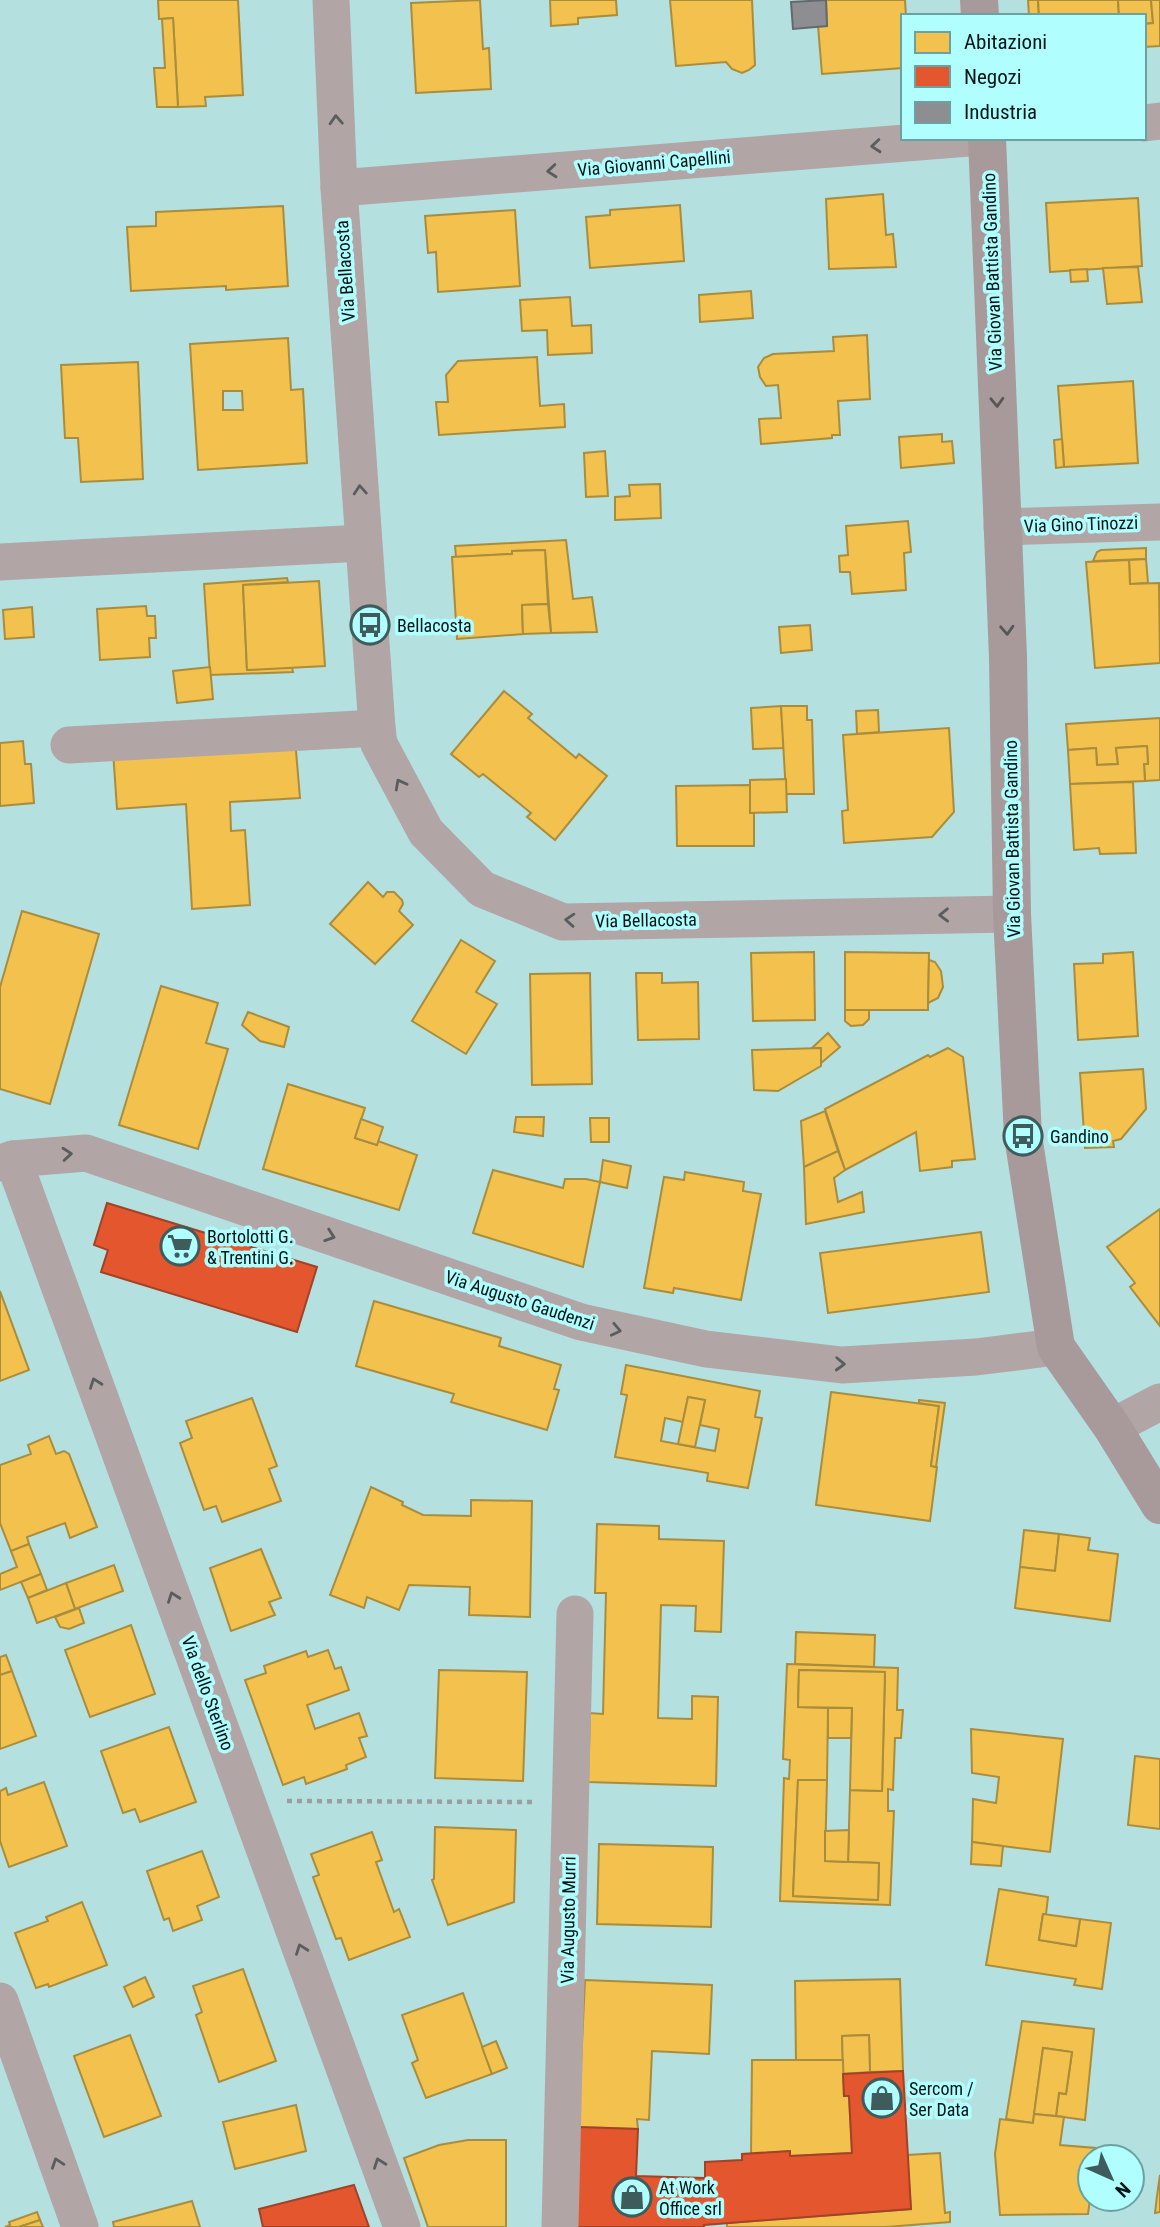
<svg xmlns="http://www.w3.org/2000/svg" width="1160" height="2227" font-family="'Roboto Condensed',sans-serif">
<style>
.homes{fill:#f2c14e;stroke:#a98d3d;stroke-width:2;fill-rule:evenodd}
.shops{fill:#e4572e;stroke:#a04327;stroke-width:2}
.industry{fill:#8d8d92;stroke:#63696d;stroke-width:2}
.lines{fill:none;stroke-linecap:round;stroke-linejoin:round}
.path{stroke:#9b9e9e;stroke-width:4.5;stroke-dasharray:5 5;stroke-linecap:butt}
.street{stroke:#b1a5a6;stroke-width:37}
.secondary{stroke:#a8999a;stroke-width:38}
.oneway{stroke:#585d5e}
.oneway2{stroke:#545758}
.labels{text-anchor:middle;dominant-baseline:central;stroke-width:7;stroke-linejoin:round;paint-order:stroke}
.street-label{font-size:18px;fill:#001516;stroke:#b0fefe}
.poi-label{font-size:18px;fill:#001516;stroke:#b0fefe;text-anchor:start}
</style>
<rect width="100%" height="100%" fill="#b4e0e0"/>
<!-- homes -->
<g class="homes">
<path d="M158 0H238L243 95 205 97 206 106 178 107 173 18 159 19Z"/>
<path d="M480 0 483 49 489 48 491 89 416 93 411 3Z"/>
<path d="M550 0H616L617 15 578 18V24L551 26Z"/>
<path d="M670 0H752L755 65 749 70 742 73 732 69 726 62 676 66Z"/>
<path d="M826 0H905L906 16H903V68L822 74 818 26H827Z"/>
<path d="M1028 0H1038L1039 16H1029Z"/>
<path d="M1038 0H1118L1119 16H1039Z"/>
<path d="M1118 0H1151L1153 23 1144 24V16H1119Z"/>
<path d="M1151 0H1160V46L1144 47V24L1153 23Z"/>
<path d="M173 18 178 107H157L154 68H165L162 19Z"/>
<path d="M883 194 886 235 893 234 896 267 829 269 826 199Z"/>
<path d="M1138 198 1142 266 1050 272 1046 203Z"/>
<path d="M680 205 684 261 590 268 586 217 610 215V210Z"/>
<path d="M283 206 288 286 226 290V286L131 291 127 227 156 226V212Z"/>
<path d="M515 210 520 286 438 292 436 252 428 253 425 216Z"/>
<path d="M1138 267 1142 302 1107 304 1103 268Z"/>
<path d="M1087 269 1088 281 1071 282 1070 270Z"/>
<path d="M751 291 753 318 700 322 699 295Z"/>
<path d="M570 297 572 326 591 325 592 353 548 355 547 330 522 331 520 300Z"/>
<path d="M867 335 870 399 838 401 840 435H832V438L761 444 759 419 781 418 778 385 766 386 760 377 758 367 764 358 773 354 834 351 833 337Z"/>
<path d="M288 338 291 390 303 389 307 463 198 470 190 344ZM223 391H242L243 410H223Z"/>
<path d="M537 357 540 406 564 404 565 427 439 435 436 402H448L446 375 458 361Z"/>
<path d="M138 362 143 479 81 482 78 438H65L61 365Z"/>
<path d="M1133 381 1138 463 1064 467 1058 386Z"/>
<path d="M942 434V442L952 441 954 463 901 468 899 437Z"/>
<path d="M1062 439 1064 467 1056 468 1054 440Z"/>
<path d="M605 451 608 496 586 497 584 453Z"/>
<path d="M660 484 661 518 615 520V497L630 496 629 485Z"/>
<path d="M908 521 911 552 904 553 906 590 852 594 850 572H840L839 556 848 555 846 526Z"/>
<path d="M566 540 573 599 592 597 597 632 551 633 545 550 512 551V554L456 557 455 546Z"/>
<path d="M1146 548V559L1093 561 1097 552 1101 550Z"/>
<path d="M545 550 548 604 522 605 523 634 457 639 452 557 512 554V551Z"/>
<path d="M1146 559 1148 583 1130 584 1129 560Z"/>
<path d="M1129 560 1130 584 1159 583 1160 663 1095 668 1086 562Z"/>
<path d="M287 578 288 582 243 585 247 670 292 667 293 672 210 675 204 584Z"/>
<path d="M319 581 325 666 247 670 243 585Z"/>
<path d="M548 604 551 633 523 634 522 605Z"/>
<path d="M146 606 147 616H155L156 638H149L150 657 100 660 97 609Z"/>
<path d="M32 607 34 637 5 639 3 610Z"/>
<path d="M810 625 812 650 781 653 779 627Z"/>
<path d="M210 667 213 699 177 703 173 671Z"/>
<path d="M504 691 532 714 528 718 576 758 579 754 607 776 555 840 527 817 531 813 483 774 479 777 451 754Z"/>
<path d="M781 706 784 748 753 749 751 708Z"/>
<path d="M781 706H807V720H812L814 794H786Z"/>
<path d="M878 710 879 732 857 734 856 711Z"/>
<path d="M1160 718V780L1145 781 1144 764H1148L1147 746 1116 748 1118 764 1097 765 1096 748 1068 750 1066 724Z"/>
<path d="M949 728 954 812 932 837 844 843 842 811 848 810 843 735Z"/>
<path d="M295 739 300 798 230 802 231 831 245 830 250 905 192 909 186 804 117 809 113 751Z"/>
<path d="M23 741 25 764H31L34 803 0 806V743Z"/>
<path d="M1147 746 1148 764H1144L1145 781 1070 784 1068 750 1096 748 1097 765 1118 764 1116 748Z"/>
<path d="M786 779 787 812 750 813V780Z"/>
<path d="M1133 782 1136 853 1100 854 1099 848 1074 850 1070 784Z"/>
<path d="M750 785V813H754V846H677L676 786Z"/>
<path d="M368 882 383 897 387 892H394L402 900 403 904 399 911 413 925 375 964 330 924Z"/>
<path d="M22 911 99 934 50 1104 0 1089V987Z"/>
<path d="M461 940 495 961 476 992 497 1004 466 1054 412 1021Z"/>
<path d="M814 952 815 1020 753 1021 751 953Z"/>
<path d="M845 952 929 953 928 1010H845Z"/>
<path d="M1133 952 1138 1036 1078 1040 1074 964 1103 963V954Z"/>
<path d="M929 960 935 962 941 971 943 987 938 998 928 1003Z"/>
<path d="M590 973 592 1084 532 1085 530 974Z"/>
<path d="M636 973H662V983L698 982 699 1039 638 1040Z"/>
<path d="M161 986 218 1003 206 1043 228 1049 198 1149 119 1125Z"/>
<path d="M845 1010H869V1019L863 1025 851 1026 845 1021Z"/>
<path d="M248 1012 289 1027 284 1047 260 1041 242 1025Z"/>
<path d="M828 1033 840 1047 820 1064 821 1048H812Z"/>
<path d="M821 1048V1066L778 1091 754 1090 752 1050Z"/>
<path d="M948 1048 963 1057 975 1159 952 1161V1167L920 1171 916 1132 845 1170 825 1109 928 1055 930 1057Z"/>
<path d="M1143 1069 1146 1109 1121 1139 1113 1141 1114 1147 1085 1148 1080 1073Z"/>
<path d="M288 1084 365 1108 355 1138 377 1145 378 1141 417 1155 399 1210 263 1169Z"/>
<path d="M825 1111 838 1151 804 1167 801 1121Z"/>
<path d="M516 1117H544L543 1136 514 1132Z"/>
<path d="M590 1118H609V1142H591Z"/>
<path d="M361 1119 383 1127 377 1145 355 1138Z"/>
<path d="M838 1151 845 1170 834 1178 838 1202 862 1192 864 1212 806 1224 804 1167Z"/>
<path d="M603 1160 631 1166 627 1188 600 1182Z"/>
<path d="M493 1170 563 1188 565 1179H586L600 1182 583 1267 473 1233Z"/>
<path d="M685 1172 744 1182 743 1191 761 1194 741 1300 674 1288 673 1293 644 1288 664 1177 684 1180Z"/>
<path d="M1160 1209V1326L1130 1287 1135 1283 1107 1247Z"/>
<path d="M981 1232 989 1292 828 1313 820 1253Z"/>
<path d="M0 1291 29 1370 0 1381Z"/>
<path d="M374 1301 501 1338 499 1346 561 1365 554 1389 559 1390 547 1430 451 1402 454 1394 356 1366Z"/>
<path d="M626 1365 760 1391 755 1417 762 1418 748 1488 707 1481 708 1473 615 1457 627 1395 621 1394ZM688 1397 705 1400 700 1425 719 1429 715 1451 661 1441 665 1418 683 1422Z"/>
<path d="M831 1392 939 1406 931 1466 937 1467 930 1521 816 1505Z"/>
<path d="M688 1397 705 1400 695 1447 678 1444Z"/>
<path d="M252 1398 277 1466 269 1469 281 1501 222 1522 216 1506 204 1510 180 1443 192 1438 186 1421Z"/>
<path d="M919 1400 945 1403 936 1467 931 1466 939 1406 919 1403Z"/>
<path d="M49 1436 56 1454 64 1451 69 1454 97 1527 70 1538 65 1523 27 1537 29 1544 11 1551 0 1523V1465L31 1454 28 1445Z"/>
<path d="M371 1487 403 1502 402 1505 423 1515 471 1516V1500L532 1501 530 1617 469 1615 470 1587 409 1585 399 1610 367 1597 364 1608 330 1595Z"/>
<path d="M597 1524 659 1526V1539L724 1541 721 1632 695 1631 696 1606 661 1605 658 1718 692 1719V1696L718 1697 716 1786 588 1782 590 1713 603 1714 606 1593H595Z"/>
<path d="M1024 1530 1059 1534 1055 1571 1020 1567Z"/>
<path d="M1059 1534 1090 1538 1088 1550 1118 1554 1110 1621 1015 1608 1020 1567 1055 1571Z"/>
<path d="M29 1544 41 1574 0 1590V1574L17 1567 11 1551Z"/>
<path d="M261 1549 281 1598 269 1602 275 1615 231 1631 210 1568Z"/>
<path d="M114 1565 123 1591 75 1609 66 1583Z"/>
<path d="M41 1574 47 1590 28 1598 21 1582Z"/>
<path d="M66 1583 75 1609 37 1623 28 1598Z"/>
<path d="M79 1608 84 1623 69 1629 60 1627 55 1617Z"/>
<path d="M131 1625 155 1694 90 1717 65 1650Z"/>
<path d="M796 1632 875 1635 874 1667 795 1664Z"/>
<path d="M328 1650 335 1669 341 1667 349 1690 307 1705 315 1729 359 1713 367 1736 359 1738 366 1757 346 1765 347 1769 306 1784 304 1777 283 1785 245 1680 266 1673 264 1666 306 1651 308 1657Z"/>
<path d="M6 1655 12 1671 0 1675V1657Z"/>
<path d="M787 1664 898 1668 897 1710H903L901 1738H895L893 1790 888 1789V1811H894L890 1905 780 1901 784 1778 789 1779 790 1760 783 1759ZM799 1670 885 1672 882 1791 850 1790 848 1862 879 1863 878 1900 793 1896 798 1780H827L828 1708 798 1707Z"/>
<path d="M439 1670 527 1672 523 1781 435 1778Z"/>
<path d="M799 1670 885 1672 882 1791 850 1790 852 1708 798 1707Z"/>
<path d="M12 1671 36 1736 0 1749V1675Z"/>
<path d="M828 1708H852L851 1738H828Z"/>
<path d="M169 1727 196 1802 140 1822 135 1809 123 1813 101 1751Z"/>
<path d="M971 1729 1063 1739 1050 1852 972 1842 973 1799 996 1803 999 1777 972 1773Z"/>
<path d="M1135 1756 1160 1759V1829L1128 1825Z"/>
<path d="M798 1780H827L825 1861 879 1863 878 1900 793 1896Z"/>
<path d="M44 1782 67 1846 9 1867 0 1841V1791L6 1788 8 1795Z"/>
<path d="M435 1827 516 1830 514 1902 448 1925 432 1880 434 1879Z"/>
<path d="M849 1830 848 1862 825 1861V1831Z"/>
<path d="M372 1832 382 1860 376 1862 394 1912 399 1909 410 1937 349 1960 341 1938 336 1939 313 1877 319 1875 311 1854Z"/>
<path d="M972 1842 1003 1846 1001 1866 971 1864Z"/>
<path d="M599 1844 713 1847 711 1927 597 1924Z"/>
<path d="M202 1851 219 1897 197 1906 202 1920 173 1931 169 1918 164 1920 147 1871Z"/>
<path d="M999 1889 1048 1897 1046 1914H1043L1039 1940 1076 1946 1080 1919 1111 1923 1102 1989 1074 1985 1076 1979 986 1965Z"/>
<path d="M82 1902 107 1965 49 1987 48 1984 36 1988 15 1933 48 1921 46 1917Z"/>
<path d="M1043 1914 1080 1919 1076 1946 1039 1940Z"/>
<path d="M243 1969 276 2061 219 2082 196 2015 202 2012 193 1986Z"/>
<path d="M145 1977 154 1997 133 2007 124 1987Z"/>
<path d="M900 1979 903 2071 870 2072 869 2035 842 2036 843 2060 796 2061 795 1981Z"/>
<path d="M585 1980 712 1985 709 2054 652 2051 649 2120 637 2119 638 2129 578 2127Z"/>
<path d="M463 1993 492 2074 426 2098 412 2063 418 2060 402 2015Z"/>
<path d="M1022 2021 1094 2029 1085 2120 1056 2116 1059 2093 1066 2094 1072 2052 1043 2048 1033 2123 1006 2119Z"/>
<path d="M130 2035 161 2116 104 2137 74 2056Z"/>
<path d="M869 2035 870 2072 843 2074 842 2036Z"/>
<path d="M496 2041 507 2068 492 2074 482 2047Z"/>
<path d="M1043 2048 1072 2052 1066 2094 1059 2093 1056 2116 1034 2114Z"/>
<path d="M752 2060H843L844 2096H849L852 2153 790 2156V2151L751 2154Z"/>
<path d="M296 2105 306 2151 235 2169 223 2122Z"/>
<path d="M1034 2114 1064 2117 1060 2145 1096 2148 1095 2157H1090V2199L1088 2214 1000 2215 995 2154 1000 2119 1033 2123Z"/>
<path d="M468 2140H506V2227H428L404 2158 439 2145Z"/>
<path d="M940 2153 945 2213 950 2212V2222L886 2227H727V2223L911 2209 907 2155Z"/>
<path d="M1160 2175V2212L1155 2213 1157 2196Z"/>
<path d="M192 2201 200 2227H114L113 2222Z"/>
<path d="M37 2212 40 2220 19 2227H5L10 2225 9 2222Z"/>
<path d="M40 2220 43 2227H19Z"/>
</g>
<!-- shops -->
<g class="shops">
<path d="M107 1203 317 1267 297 1332 101 1272 108 1250 94 1245Z"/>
<path d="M903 2071 911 2209 704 2225V2227H575L578 2127 638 2129 636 2176 705 2178V2162L742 2160V2154L790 2151V2156L852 2153 849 2096H844L843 2074Z"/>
<path d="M354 2185 369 2227H263L259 2209Z"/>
</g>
<!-- industry -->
<path class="industry" d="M826 0 827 26 793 29 791 2Z"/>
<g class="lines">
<!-- path -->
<path class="path" d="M287 1801 533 1802"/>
<!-- street -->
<g class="street">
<path d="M331 0 339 188 377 728 379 744 426 832 482 889 563 922 1012 914"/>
<path d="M1144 123 1160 121"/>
<path d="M339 188 969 138"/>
<path d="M1002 527 1160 522"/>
<path d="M0 562 363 543"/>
<path d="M69 745 377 728"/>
<path d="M13 1159 402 2227"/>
<path d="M0 1163 13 1159 86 1153 581 1322 706 1349 842 1365 976 1357 1056 1347"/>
<path d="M1112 1427 1160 1402"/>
<path d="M0 2001 80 2227"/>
<path d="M560 2227 575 1614"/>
</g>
<!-- secondary -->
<g class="secondary">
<path d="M979 0 980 16"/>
<path d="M987 138 1008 657 1012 914 1023 1136 1056 1347 1112 1427 1160 1505"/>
</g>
</g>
<!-- one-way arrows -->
<defs><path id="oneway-chevron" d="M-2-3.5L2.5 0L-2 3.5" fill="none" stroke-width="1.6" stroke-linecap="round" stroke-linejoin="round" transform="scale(1.75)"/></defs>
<g class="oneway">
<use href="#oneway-chevron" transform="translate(336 120) rotate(-93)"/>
<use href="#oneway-chevron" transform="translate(876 146) rotate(175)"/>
<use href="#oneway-chevron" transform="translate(552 171) rotate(175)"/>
<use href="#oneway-chevron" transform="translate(360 490) rotate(-94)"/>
<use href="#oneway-chevron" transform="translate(400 784) rotate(-118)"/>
<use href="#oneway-chevron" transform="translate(944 915) rotate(179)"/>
<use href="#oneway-chevron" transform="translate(570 920) rotate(-176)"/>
<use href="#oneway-chevron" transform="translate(67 1154) rotate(-5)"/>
<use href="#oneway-chevron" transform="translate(330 1236) rotate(19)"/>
<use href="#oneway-chevron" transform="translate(616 1330) rotate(12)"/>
<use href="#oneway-chevron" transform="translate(840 1364) rotate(2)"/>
<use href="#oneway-chevron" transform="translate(95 1383) rotate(-110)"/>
<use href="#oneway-chevron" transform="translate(173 1597) rotate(-110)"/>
<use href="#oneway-chevron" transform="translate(301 1949) rotate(-110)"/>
<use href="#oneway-chevron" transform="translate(57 2163) rotate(-109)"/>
<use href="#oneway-chevron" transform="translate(379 2163) rotate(-110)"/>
</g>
<g class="oneway2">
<use href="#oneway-chevron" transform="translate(997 402) rotate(88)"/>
<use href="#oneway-chevron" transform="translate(1007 630) rotate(87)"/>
</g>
<!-- icons -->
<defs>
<g id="bus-ring" transform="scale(2.0125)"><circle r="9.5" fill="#b0fefe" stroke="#3f5c5d" stroke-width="1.5"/><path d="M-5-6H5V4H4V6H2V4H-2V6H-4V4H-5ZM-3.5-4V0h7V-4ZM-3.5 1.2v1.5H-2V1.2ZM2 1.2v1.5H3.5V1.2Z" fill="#3f5c5d"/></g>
<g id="supermarket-ring" transform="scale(2.0125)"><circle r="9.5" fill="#b0fefe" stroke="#3f5c5d" stroke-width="1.5"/><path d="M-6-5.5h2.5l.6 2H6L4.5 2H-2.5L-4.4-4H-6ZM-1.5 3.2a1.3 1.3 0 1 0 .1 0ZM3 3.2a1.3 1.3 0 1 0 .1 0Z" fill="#3f5c5d"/></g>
<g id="shop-ring" transform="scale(2.0125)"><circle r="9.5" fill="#b0fefe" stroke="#3f5c5d" stroke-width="1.5"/><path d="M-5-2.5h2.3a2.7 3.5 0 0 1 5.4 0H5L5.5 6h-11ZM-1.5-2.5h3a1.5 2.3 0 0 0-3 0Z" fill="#3f5c5d"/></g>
</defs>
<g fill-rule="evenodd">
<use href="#bus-ring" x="370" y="625"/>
<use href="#bus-ring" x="1023" y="1136"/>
<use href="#supermarket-ring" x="180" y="1246"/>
<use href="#shop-ring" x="882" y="2098"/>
<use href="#shop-ring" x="632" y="2197"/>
</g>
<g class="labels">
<!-- street labels -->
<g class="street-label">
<text transform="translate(654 163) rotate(-5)">Via Giovanni Capellini</text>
<text transform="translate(345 271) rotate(-94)">Via Bellacosta</text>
<text transform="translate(992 272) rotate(-92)">Via Giovan Battista Gandino</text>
<text transform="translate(1081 524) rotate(-2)">Via Gino Tinozzi</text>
<text transform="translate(1012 839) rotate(-91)">Via Giovan Battista Gandino</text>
<text transform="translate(646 920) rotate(-1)">Via Bellacosta</text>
<text transform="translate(520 1300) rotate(18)">Via Augusto Gaudenzi</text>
<text transform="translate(208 1693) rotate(70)">Via dello Sterlino</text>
<text transform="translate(568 1920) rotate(-89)">Via Augusto Murri</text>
</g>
<!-- poi labels -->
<g class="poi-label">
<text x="397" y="625">Bellacosta</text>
<text x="1050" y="1136">Gandino</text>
<text x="207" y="1236">Bortolotti G.<tspan x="207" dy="21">&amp; Trentini G.</tspan></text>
<text x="909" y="2088">Sercom /<tspan x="909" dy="21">Ser Data</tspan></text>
<text x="659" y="2187">At Work<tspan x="659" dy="21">Office srl</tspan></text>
</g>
</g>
<!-- legend -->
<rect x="901" y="14" width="245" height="126" fill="#b0fefe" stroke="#6aa1a1" stroke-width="2"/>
<rect x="915" y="32" width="35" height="21" fill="#f2c14e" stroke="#6aa1a1" stroke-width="2"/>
<text x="964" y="49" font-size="21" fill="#001516">Abitazioni</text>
<rect x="915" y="66" width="35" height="21" fill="#e4572e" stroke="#6aa1a1" stroke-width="2"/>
<text x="964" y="84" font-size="21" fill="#001516">Negozi</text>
<rect x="915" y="102" width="35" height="21" fill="#8d8d92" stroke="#6aa1a1" stroke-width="2"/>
<text x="964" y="119" font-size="21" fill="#001516">Industria</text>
<!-- north arrow -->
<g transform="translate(1111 2178) rotate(135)"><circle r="33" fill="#b0fefe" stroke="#6aa1a1" stroke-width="2"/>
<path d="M0-5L12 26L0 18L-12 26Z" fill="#3f5c5d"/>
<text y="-10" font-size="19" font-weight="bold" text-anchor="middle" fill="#001516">N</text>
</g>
</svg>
